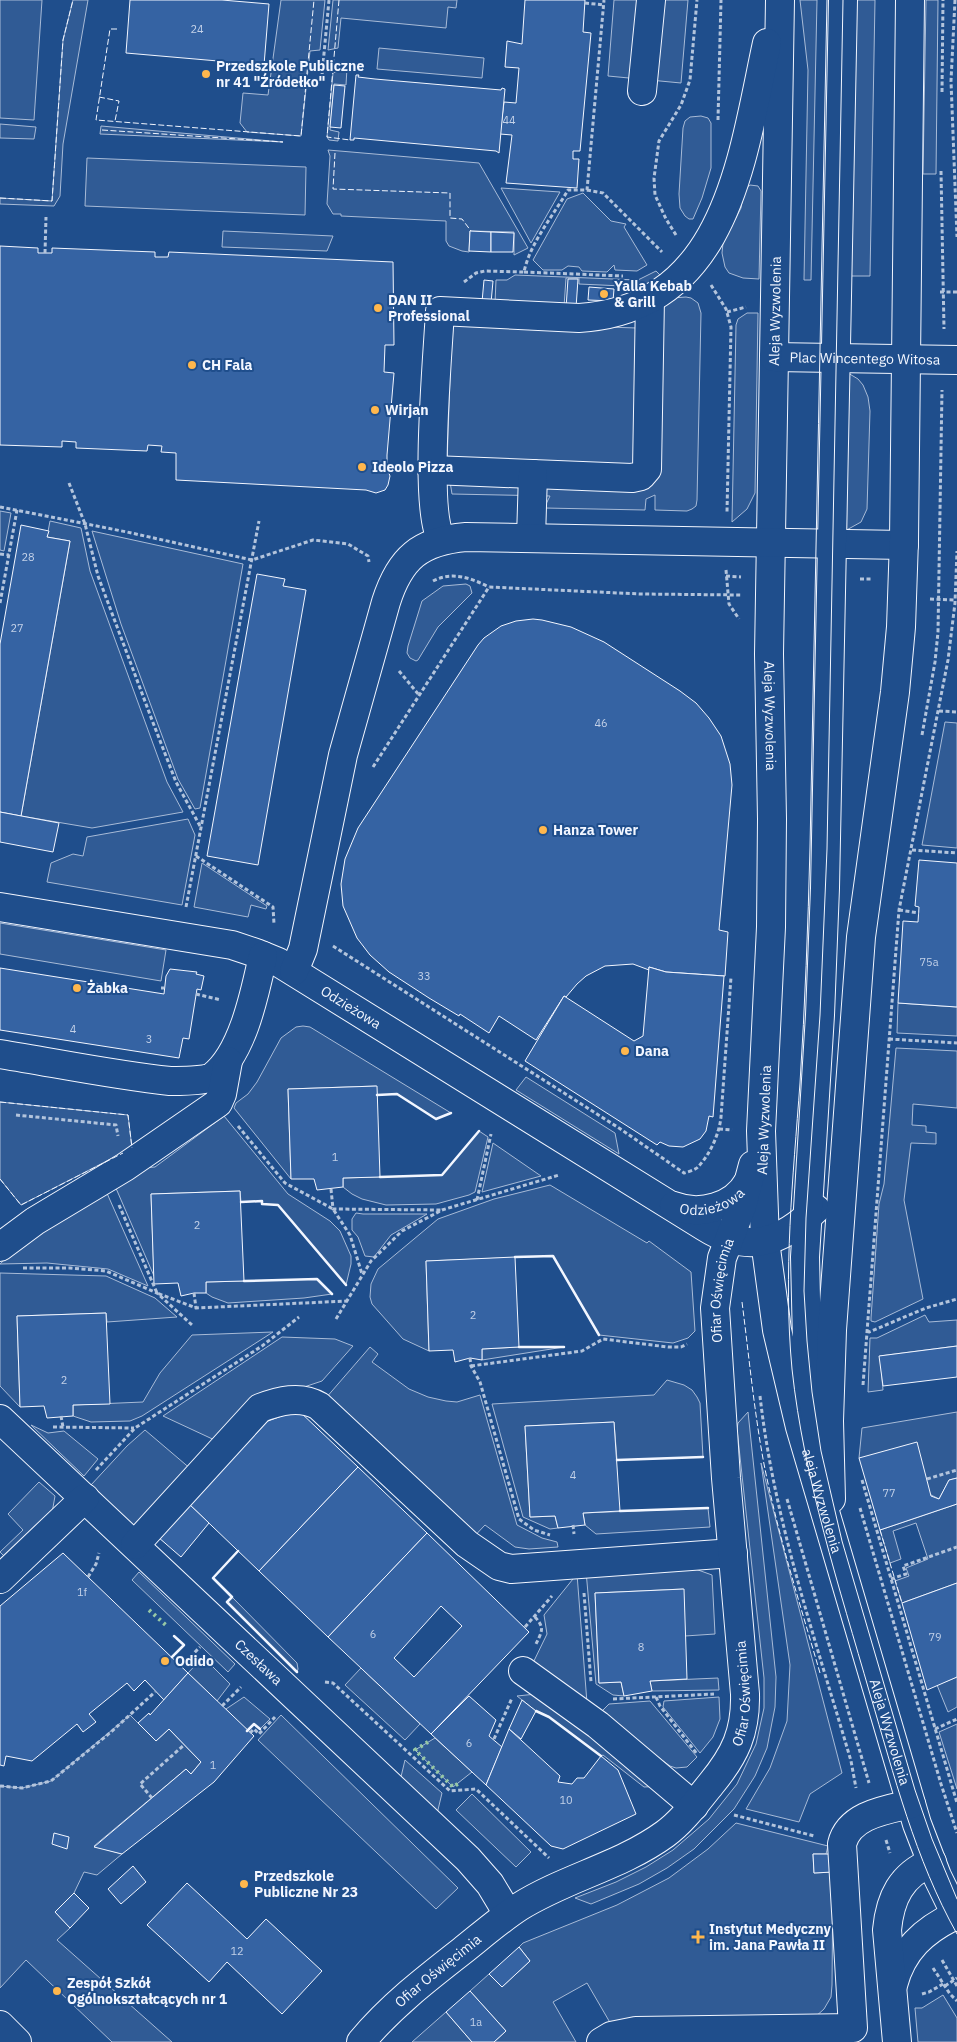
<svg xmlns="http://www.w3.org/2000/svg" width="957" height="2042" font-family="'IBM Plex Sans',sans-serif">
<style>
.built{fill:#305b95;stroke:#a8bbd7}
.building{fill:#3563a3;stroke:#f2f6ff;fill-rule:evenodd}
.lines{fill:none;stroke-linecap:round;stroke-linejoin:round}
.minor-casing{stroke:#f2f6ff;stroke-width:30}
.path{stroke:#b3c4dc;stroke-width:3;stroke-dasharray:4 2.5;stroke-linecap:butt}
.minor{stroke:#1f4e8c;stroke-width:28}
.tram{stroke:#f2f6ff;stroke-width:1}
.hedge{stroke:#97c8a6;stroke-width:4;stroke-dasharray:2.5 4;stroke-linecap:butt}
.fence{stroke:#f2f6ff;stroke-width:1;stroke-dasharray:6 2.5;stroke-linecap:butt}
.wall{stroke:#f2f6ff;stroke-width:2.5}
.poi-dot{fill:#ffb74d;stroke:#1f4e8c;stroke-width:2}
.labels{text-anchor:middle;dominant-baseline:central;stroke-width:4;stroke-linejoin:round;paint-order:stroke}
.number-label{font-size:11px;fill:#c3d1e8}
.poi-label{font-size:14px;font-weight:bold;fill:#f2f6ff;stroke:#1f4e8c;text-anchor:start}
.street-label{font-size:14px;fill:#f2f6ff;stroke:#1f4e8c}
</style>
<rect width="100%" height="100%" fill="#1f4e8c"/>
<!-- built -->
<g class="built">
<path d="M0 0H42L34 120 0 118Z"/>
<path d="M73 0H88L63 144 60 196 54 206 0 204V198L52 201 63 40Z"/>
<path d="M281 0H325L320 50 310 51 301 136 247 132 240 123 243 93 268 95Z"/>
<path d="M333 0H457L456 8 448 7 446 28 341 18 338 48 328 50Z"/>
<path d="M614 0H688L681 83 608 76Z"/>
<path d="M800 0H817L811 280H804L808 70Z"/>
<path d="M849 0H875L870 276H843Z"/>
<path d="M926 0H938L936 174H923Z"/>
<path d="M379 48 484 58 482 78 377 69Z"/>
<path d="M347 68 346 85 334 84 330 130 339 132 338 141 329 140 327 137 333 73Z"/>
<path d="M701 116 708 118 711 123V168L702 198 693 219H689L685 216 680 208 679 194 683 128 685 121 690 117Z"/>
<path d="M0 124 36 127 34 139 0 138Z"/>
<path d="M101 126 283 142 100 134Z"/>
<path d="M328 150 479 163 528 248 514 255V232L470 231 469 252 462 251 449 246 446 241V221L341 216V214H333L327 204 330 156Z"/>
<path d="M87 158 306 167 305 215 85 206Z"/>
<path d="M750 185 758 186 761 191 759 279 743 278 729 273 725 267 722 253 723 243 741 208 744 190Z"/>
<path d="M501 188 560 192 531 243Z"/>
<path d="M583 193 611 221 626 224 624 227 647 265 637 271 615 270 614 265 607 272 582 271 579 267 568 266 562 270H543L533 260 567 199Z"/>
<path d="M223 231 333 236 327 251 222 247Z"/>
<path d="M656 271 662 277 644 287 579 284V278H566L564 307 495 303 496 280H507L515 275 638 280Z"/>
<path d="M686 297 691 298 698 303 701 313 697 500 696 506 692 509 687 511 655 510V495L646 499 645 510 544 508 550 496 452 494 447 463 452 322 637 328 663 310 665 303 672 298Z"/>
<path d="M747 313H758L755 493 747 509 732 522 736 325 738 319Z"/>
<path d="M848 373 858 379 863 385 868 397 870 411 867 509 861 522 843 532Z"/>
<path d="M0 511 11 513 4 551 0 550Z"/>
<path d="M50 521 81 528 90 571 167 782 183 812 92 828 21 816 70 541 47 537Z"/>
<path d="M92 531 243 564 200 808 195 809 178 779 121 624Z"/>
<path d="M466 584 470 586 472 593 438 627 418 660 416 661 410 658 407 653 408 646 422 601 443 586Z"/>
<path d="M945 722 957 723V848L922 845Z"/>
<path d="M188 819 195 835 182 905 47 882 51 863 73 854 83 856 87 837Z"/>
<path d="M202 863 267 906 266 909 251 905 248 917 194 907Z"/>
<path d="M0 923 166 950 161 981 0 954Z"/>
<path d="M898 1003 957 1007V1036L897 1033Z"/>
<path d="M303 1026 310 1027 451 1113 436 1119 397 1094 377 1095 376 1086 288 1089 291 1179 234 1108 236 1103 248 1094 257 1082 281 1038 296 1027Z"/>
<path d="M896 1048 957 1051V1108L913 1104 912 1125 926 1126V1132L936 1133V1144L911 1143 904 1200 923 1299 875 1322 871 1321V1318L879 1204 884 1184Z"/>
<path d="M526 1077 615 1133 619 1154 516 1090Z"/>
<path d="M0 1102 128 1115 132 1148 21 1205 0 1179Z"/>
<path d="M224 1116 288 1194 330 1221 340 1231 351 1256V1264L346 1285 278 1205 262 1204V1201L241 1202 240 1191 151 1194 154 1276 115 1186 143 1168 155 1167Z"/>
<path d="M479 1131 488 1137 475 1192 469 1195 436 1204 386 1205 362 1199 352 1194 343 1187V1178L442 1175Z"/>
<path d="M493 1143 541 1176 482 1192Z"/>
<path d="M550 1185 647 1243 649 1241 691 1272 695 1331 688 1338 673 1343 599 1335 553 1256 426 1261 429 1351 403 1339 372 1304 370 1297 371 1284 378 1269 438 1219 494 1199Z"/>
<path d="M106 1191 148 1286 108 1269 47 1263 0 1264 17 1248Z"/>
<path d="M356 1213 363 1214H427L391 1235 374 1257 365 1256 358 1237 352 1230V1219Z"/>
<path d="M0 1273 106 1276 155 1298 177 1317 107 1322 106 1313 17 1316 20 1407 0 1386Z"/>
<path d="M317 1279 332 1294 304 1298 228 1303 212 1297 206 1293V1282Z"/>
<path d="M925 1315 929 1322 957 1320V1346L880 1356 883 1390 868 1392 870 1338H877Z"/>
<path d="M273 1332 142 1416 130 1421 91 1422 73 1416V1405L143 1402 160 1373 192 1335Z"/>
<path d="M282 1337 335 1339 353 1346 322 1381 289 1392 221 1443 163 1416Z"/>
<path d="M370 1347 378 1354 372 1362 409 1389 428 1397 446 1401 457 1402 480 1395 517 1525 542 1538 557 1542 558 1547 529 1549 515 1547 485 1525 467 1544 319 1406Z"/>
<path d="M519 1347H564L482 1360V1349Z"/>
<path d="M667 1380 684 1385 692 1390 697 1397 700 1403 703 1457 617 1460 614 1422 525 1426 530 1517 555 1516 558 1528 550 1529 523 1517 492 1404 654 1395Z"/>
<path d="M748 1412 776 1677 775 1707 767 1748 755 1776 734 1809 694 1849 667 1868 639 1884 591 1904 575 1898 616 1882 646 1867 673 1850 709 1819 737 1784 756 1744 764 1708V1678L737 1429 738 1423Z"/>
<path d="M957 1412V1478L949 1480 939 1499 859 1458 862 1428Z"/>
<path d="M31 1425 48 1433 64 1431 98 1459 84 1476Z"/>
<path d="M145 1430 192 1470 138 1530 91 1485 127 1446Z"/>
<path d="M761 1463 842 1773 810 1794 799 1822 746 1809 770 1768 787 1721 790 1665Z"/>
<path d="M39 1482 55 1496 52 1513 6 1558 0 1552 23 1530 8 1514Z"/>
<path d="M957 1504V1583L902 1603 895 1581 909 1576 906 1568 928 1559 916 1523 893 1531 901 1559 890 1563 880 1530Z"/>
<path d="M708 1508 710 1527 596 1534 585 1525 583 1513Z"/>
<path d="M687 1566 712 1575 715 1634 685 1636 683 1589 595 1593 599 1683 621 1682 624 1696 613 1695 596 1684 586 1571Z"/>
<path d="M139 1572 235 1664 228 1672 132 1580Z"/>
<path d="M577 1574 587 1703 531 1667 547 1634 544 1615Z"/>
<path d="M232 1597 297 1663 298 1669 297 1672 227 1602Z"/>
<path d="M203 1657 230 1684 217 1701 188 1673Z"/>
<path d="M361 1668 420 1724 405 1740 345 1685Z"/>
<path d="M957 1677V1707L948 1712 937 1685Z"/>
<path d="M718 1678 719 1690 652 1691 650 1681Z"/>
<path d="M546 1693 666 1786 644 1787 603 1755 601 1756 549 1717 536 1711 517 1696Z"/>
<path d="M244 1697 270 1719 260 1729 254 1724 247 1731 226 1709Z"/>
<path d="M719 1697 720 1719 713 1737 700 1753 663 1707 664 1701Z"/>
<path d="M650 1701 697 1757 687 1767 676 1768 670 1766 599 1714 609 1704Z"/>
<path d="M130 1715 156 1741 169 1729 201 1762 191 1774 186 1769 94 1846 122 1854 97 1875 84 1872 74 1893 55 1912 70 1928 57 1940 172 2042H112L26 1960 0 1988V1786L22 1788 51 1781Z"/>
<path d="M281 1715 458 1888 436 1909 258 1740Z"/>
<path d="M957 1724V1789L939 1732Z"/>
<path d="M435 1738 472 1772 453 1787 415 1750Z"/>
<path d="M405 1760 442 1793 437 1814 400 1781Z"/>
<path d="M472 1794 531 1852 516 1867 456 1810Z"/>
<path d="M736 1823 828 1846 826 1854H813L814 1873 833 1872 832 1985 831 1997 824 2009 814 2018 612 2026 587 1983 553 2002 576 2042H494L506 2031 470 1991 489 1974 502 1987 530 1961 519 1947 523 1943 617 1905 669 1878 708 1849Z"/>
<path d="M943 1995 957 2018V2042H918L915 2008H922Z"/>
<path d="M446 2012 472 2042H412Z"/>
</g>
<!-- building -->
<g class="building">
<path d="M130 0H222L269 4 264 65 126 53Z"/>
<path d="M525 0H585L583 32 591 33 580 151H573V159H579L577 188 506 183 512 135 500 134 504 102 516 103 519 68 505 67 507 41 522 44Z"/>
<path d="M356 75H359L358 77 375 79 501 90 502 88 505 89 499 153 496 151 354 138V140H350Z"/>
<path d="M334 85 345 86 341 128 330 127Z"/>
<path d="M470 231 491 232V252L469 251Z"/>
<path d="M491 232 514 233 513 252H491Z"/>
<path d="M0 246 38 248V253H52V248L155 252V257H168L169 252 393 262 394 345H385L384 372 394 373 387 455V468L390 476 388 485 385 490 376 493 366 490 176 480V453L161 452 162 446 148 445 147 451 76 448V442L62 441V447L0 445Z"/>
<path d="M568 279H578L576 308H566Z"/>
<path d="M484 280 493 281 491 303 482 302Z"/>
<path d="M589 287 614 289 613 301 588 300Z"/>
<path d="M21 525 49 531 47 537 70 541 21 816 0 812V644Z"/>
<path d="M257 574 285 579 283 586 306 590 258 865 207 856Z"/>
<path d="M533 619 542 620 571 627 604 642 680 691 696 703 709 718 721 736 730 764 732 785 719 930 728 932 725 976 666 972 649 967V970L633 964 605 966 586 976 577 984 566 997 564 996 536 1040 499 1016 489 1033 460 1014 459 1016 429 998 389 972 370 955 357 938 343 906 341 884 345 859 358 828 478 645 484 638 501 626 516 621Z"/>
<path d="M0 812 59 823 53 852 0 842Z"/>
<path d="M919 860 957 863V1007L898 1003 903 921 918 922 919 907 915 906Z"/>
<path d="M649 967 666 972 724 976 713 1117 709 1116 706 1131 700 1139 683 1147 669 1146 660 1142 657 1145 525 1061 564 996 634 1041 643 1036Z"/>
<path d="M0 968 164 994 166 976 170 969 197 972 196 974 204 976 201 990 197 989 189 1039 183 1038 179 1058 0 1030Z"/>
<path d="M377 1086 380 1177 343 1178V1187L317 1190 314 1179H291L288 1089Z"/>
<path d="M240 1191 244 1281 206 1282V1293H194L181 1296 178 1283 154 1284 151 1194Z"/>
<path d="M515 1257 519 1347 482 1349V1360L470 1358 455 1362 453 1350 429 1351 426 1261Z"/>
<path d="M106 1313 110 1404 73 1405V1416L47 1418 44 1406 20 1407 17 1316Z"/>
<path d="M957 1346V1377L883 1386 879 1356Z"/>
<path d="M298 1410 358 1467 259 1571 189 1504 268 1421Z"/>
<path d="M614 1422 620 1511 583 1513 585 1525 558 1528 555 1516 530 1517 525 1426Z"/>
<path d="M917 1442 931 1496 939 1499 949 1480 957 1478V1504L880 1530 859 1458Z"/>
<path d="M358 1467 427 1533 328 1637 259 1571Z"/>
<path d="M189 1504 209 1523 181 1557 158 1537Z"/>
<path d="M427 1533 529 1632 431 1734 328 1637ZM441 1606 462 1626 414 1677 394 1658Z"/>
<path d="M63 1553 188 1673 164 1700 145 1680 134 1691 127 1683 89 1714 96 1722 83 1732 77 1724 32 1761 6 1756 4 1766 0 1765V1606Z"/>
<path d="M957 1583V1677L927 1690 902 1603Z"/>
<path d="M684 1589 687 1679 650 1681 652 1691 624 1696 621 1682 599 1683 595 1593Z"/>
<path d="M188 1673 254 1736 214 1782 122 1854 94 1847 186 1769 191 1774 201 1762 169 1729 156 1741 138 1723 149 1713 150 1715Z"/>
<path d="M469 1696 496 1720 489 1736 502 1747 486 1785 431 1734Z"/>
<path d="M522 1700 536 1711 521 1739 509 1729Z"/>
<path d="M509 1729 560 1776 558 1782 572 1784 577 1778H584L601 1756 618 1770 636 1814 563 1849 551 1846 486 1785Z"/>
<path d="M54 1833 69 1837 67 1849 52 1844Z"/>
<path d="M813 1854H833V1872L814 1873Z"/>
<path d="M133 1866 146 1882 121 1904 108 1889Z"/>
<path d="M187 1883 247 1939 266 1919 322 1971 282 2014 227 1962 209 1982 147 1925Z"/>
<path d="M74 1893 89 1908 70 1928 55 1912Z"/>
<path d="M519 1947 530 1961 502 1987 489 1974Z"/>
<path d="M470 1991 506 2031 494 2042H472L446 2012Z"/>
</g>
<g class="lines">
<!-- minor casing -->
<g class="minor-casing">
<g id="minor">
<path id="s1" d="M780 0 769 654 772 819 771 927 761 1131 765 1241 777 1330 800 1427 917 1824 937 1876 957 1917"/>
<path d="M642 91 651 0"/>
<path id="s2" d="M774 357 957 360"/>
<path d="M432 470 632 478 641 476 647 469 650 298"/>
<path d="M531 538 533 474"/>
<path d="M442 540C423 513 438 352 440 311L579 318C727 309 742 158 767 43"/>
<path id="s3" d="M0 907 232 945 256 953 278 962 705 1227C748 1254 781 1243 816 1209"/>
<path d="M294 971 303 949 343 755 386 602C400 558 420 541 466 537L904 545"/>
<path d="M0 1054C56 1063 113 1075 170 1081 178 1081 206 1081 212 1077 243 1054 255 992 263 956"/>
<path id="s4" d="M674 1206C700 1216 734 1207 748 1182"/>
<path d="M0 1247 35 1221 125 1167 218 1103 222 1094 228 1061"/>
<path id="s5" d="M0 1419 468 1859 490 1884 508 1914"/>
<path d="M816 1423 807 1341 805 1257 820 1015 825 888 843 0"/>
<path d="M831 1499 829 1421 832 1330 861 937 895 692 901 627 904 540 910 0"/>
<path d="M135 1545 260 1408C279 1401 300 1395 319 1406L467 1544 499 1566 511 1569 733 1553"/>
<path d="M0 1579 85 1498"/>
<path d="M523 1671 598 1725 694 1806"/>
<path d="M893 1985C902 1950 924 1930 956 1915"/>
<path d="M0 2025 17 2042"/>
<path id="s6" d="M361 2042C390 2007 426 1979 462 1951 481 1936 499 1920 519 1907 565 1878 621 1866 665 1834 683 1821 697 1801 711 1784 735 1755 746 1732 745 1694L726 1478 715 1308 722 1258 742 1206 753 1165"/>
<path d="M601 2042 611 2036 636 2031 853 2028 842 1844C849 1815 885 1810 911 1804"/>
<path d="M897 2042 887 1930C890 1898 901 1875 932 1862"/>
</g>
</g>
<!-- path -->
<g class="path">
<path d="M955 0 951 81 957 237"/>
<path d="M585 3 604 5"/>
<path d="M322 75 329 0"/>
<path d="M942 92 943 0"/>
<path d="M718 120 721 0"/>
<path d="M941 171 944 329"/>
<path d="M587 190 603 193 662 252"/>
<path d="M676 235 666 219 655 195 654 178 659 141 681 105 690 80 697 0"/>
<path d="M45 253 46 217"/>
<path d="M524 272 623 276"/>
<path d="M464 282 476 273 485 271 524 272C530 243 553 216 568 190H587L604 0"/>
<path d="M711 285 726 309 731 327 727 512"/>
<path d="M940 292H957"/>
<path d="M727 312 746 307"/>
<path d="M69 483 85 524 98 576 152 720 176 782 200 826"/>
<path d="M0 507 127 532 252 560 313 540 348 544 368 556 369 562"/>
<path d="M0 554 9 555"/>
<path d="M726 570 729 604 739 619"/>
<path d="M726 576 741 577"/>
<path d="M860 579H873"/>
<path d="M433 581C452 571 471 578 489 587"/>
<path d="M930 599 955 600"/>
<path d="M0 603 17 510"/>
<path d="M399 671 419 695"/>
<path d="M939 711 957 712"/>
<path d="M922 735 935 662 938 632 942 390"/>
<path d="M373 767 489 587 641 594 741 595"/>
<path d="M912 850 957 853"/>
<path d="M196 856 273 907 274 924"/>
<path d="M186 907 259 521"/>
<path d="M899 910 919 913"/>
<path d="M333 946 619 1128 684 1173C688 1172 695 1170 698 1167 710 1154 719 1135 721 1117L731 977"/>
<path d="M161 988H164"/>
<path d="M196 994 221 1000"/>
<path d="M889 1039 957 1043"/>
<path d="M16 1115 116 1125 118 1136"/>
<path d="M238 1126 285 1183 333 1209 350 1235 362 1274"/>
<path d="M719 1129 732 1130"/>
<path d="M331 1189 333 1209 441 1210"/>
<path d="M477 1200 491 1134"/>
<path d="M119 1205 157 1293 196 1308 347 1301"/>
<path d="M23 1268H70L106 1271 157 1293 192 1325"/>
<path d="M194 1293 196 1308"/>
<path d="M336 1319 371 1261 402 1231 442 1210 559 1175"/>
<path d="M867 1331 869 1332 926 1308 957 1299"/>
<path d="M470 1358 471 1366 480 1382 519 1519 534 1530 550 1535"/>
<path d="M471 1366 582 1351 603 1339 668 1347H681L687 1344"/>
<path d="M863 1385 899 910 948 660 955 603 957 551"/>
<path d="M760 1396C774 1521 816 1641 851 1761L856 1788"/>
<path d="M61 1416 63 1427"/>
<path d="M53 1427 134 1428"/>
<path d="M96 1470 135 1428 262 1346 299 1317"/>
<path d="M927 1479 957 1470"/>
<path d="M862 1480 957 1803"/>
<path d="M787 1499 869 1783"/>
<path d="M860 1508 941 1784 957 1833"/>
<path d="M573 1525 574 1534"/>
<path d="M88 1577 96 1564 99 1553"/>
<path d="M891 1579 906 1574 903 1566 957 1547"/>
<path d="M584 1593 591 1682"/>
<path d="M535 1617C545 1628 542 1631 536 1644"/>
<path d="M525 1627 552 1596"/>
<path d="M181 1666 200 1647"/>
<path d="M325 1682 333 1683 450 1791 476 1789 549 1858"/>
<path d="M656 1697 660 1706 697 1754"/>
<path d="M613 1699 714 1694"/>
<path d="M222 1706 241 1687"/>
<path d="M935 1729 957 1719"/>
<path d="M250 1733 254 1729 259 1734 275 1717"/>
<path d="M494 1739 512 1698"/>
<path d="M0 1786 22 1788 51 1781 111 1732 155 1692"/>
<path d="M152 1798 140 1784 184 1745"/>
<path d="M734 1815 814 1836"/>
<path d="M886 1840 890 1853"/>
<path d="M942 1960 957 1986"/>
<path d="M933 1968 950 1994 957 2001"/>
<path d="M945 1986 957 1978"/>
<path d="M922 1994 929 1992 943 1984"/>
</g>
<!-- minor -->
<use href="#minor" class="minor"/>
<!-- tram -->
<g class="tram">
<path d="M827 0C821 282 816 565 810 847 808 926 805 1005 800 1083 793 1178 783 1273 792 1369 804 1480 839 1586 870 1694 894 1775 915 1859 957 1934"/>
<path d="M843 0 827 849 820 1015 806 1218 804 1291 807 1341 812 1392 821 1451 842 1541 915 1790 932 1839 957 1899"/>
</g>
<!-- hedge -->
<g class="hedge">
<path d="M149 1610 168 1627"/>
<path d="M428 1742 415 1750 453 1787 459 1783"/>
</g>
<!-- fence -->
<g class="fence">
<path d="M339 0 327 137 350 140"/>
<path d="M117 29H110L96 120 301 136 314 0"/>
<path d="M99 97 119 101 115 121"/>
<path d="M102 130 283 142"/>
<path d="M335 153 333 189 450 193V218L462 219 471 231"/>
<path d="M0 198 52 201 63 40 73 0"/>
<path d="M0 1102 128 1115 132 1148"/>
<path d="M0 1179 21 1205 123 1153"/>
<path d="M742 1302C749 1356 754 1411 764 1464 778 1535 800 1604 820 1673"/>
<path d="M880 1530 902 1603"/>
</g>
<!-- wall -->
<g class="wall">
<path d="M377 1095 397 1094 436 1119 451 1113"/>
<path d="M380 1177 442 1175 479 1131"/>
<path d="M241 1202 262 1201V1204L278 1205 346 1285"/>
<path d="M515 1257 553 1256 599 1335"/>
<path d="M244 1281 317 1279 332 1294"/>
<path d="M519 1347H564"/>
<path d="M617 1460 703 1457"/>
<path d="M620 1511 708 1508"/>
<path d="M238 1551 213 1578 232 1597 227 1602 297 1672"/>
<path d="M172 1657 184 1645 174 1636"/>
<path d="M536 1711 549 1717 601 1756"/>
<path d="M247 1731 254 1724 260 1729"/>
</g>
</g>
<!-- markers -->
<g class="poi-dot">
<circle cx="206" cy="74" r="5"/>
<circle cx="604" cy="294" r="5"/>
<circle cx="378" cy="308" r="5"/>
<circle cx="192" cy="365" r="5"/>
<circle cx="375" cy="410" r="5"/>
<circle cx="362" cy="467" r="5"/>
<circle cx="543" cy="830" r="5"/>
<circle cx="77" cy="988" r="5"/>
<circle cx="625" cy="1051" r="5"/>
<circle cx="165" cy="1661" r="5"/>
<circle cx="244" cy="1884" r="5"/>
<path d="M695.5 1929.5h5v5h5v5h-5v5h-5v-5h-5v-5h5z"/>
<circle cx="57" cy="1991" r="5"/>
</g>
<g class="labels">
<!-- number labels -->
<g class="number-label">
<text x="197" y="29">24</text>
<text x="509" y="120">44</text>
<text x="28" y="557">28</text>
<text x="17" y="628">27</text>
<text x="601" y="723">46</text>
<text x="929" y="962">75a</text>
<text x="424" y="976">33</text>
<text x="73" y="1029">4</text>
<text x="149" y="1039">3</text>
<text x="335" y="1157">1</text>
<text x="197" y="1225">2</text>
<text x="473" y="1315">2</text>
<text x="64" y="1380">2</text>
<text x="573" y="1475">4</text>
<text x="889" y="1493">77</text>
<text x="82" y="1592">1f</text>
<text x="373" y="1634">6</text>
<text x="935" y="1637">79</text>
<text x="641" y="1647">8</text>
<text x="469" y="1743">6</text>
<text x="213" y="1765">1</text>
<text x="566" y="1800">10</text>
<text x="237" y="1951">12</text>
<text x="476" y="2022">1a</text>
</g>
<!-- poi labels -->
<g class="poi-label">
<text x="216" y="66">Przedszkole Publiczne<tspan x="216" dy="16">nr 41 "Źródełko"</tspan></text>
<text x="614" y="286">Yalla Kebab<tspan x="614" dy="16">&amp; Grill</tspan></text>
<text x="388" y="300">DAN II<tspan x="388" dy="16">Professional</tspan></text>
<text x="202" y="365">CH Fala</text>
<text x="385" y="410">Wirjan</text>
<text x="372" y="467">Ideolo Pizza</text>
<text x="553" y="830">Hanza Tower</text>
<text x="87" y="988">Żabka</text>
<text x="635" y="1051">Dana</text>
<text x="175" y="1661">Odido</text>
<text x="254" y="1876">Przedszkole<tspan x="254" dy="16">Publiczne Nr 23</tspan></text>
<text x="709" y="1929">Instytut Medyczny<tspan x="709" dy="16">im. Jana Pawła II</tspan></text>
<text x="67" y="1983">Zespół Szkół<tspan x="67" dy="16">Ogólnokształcących nr 1</tspan></text>
</g>
<!-- street labels -->
<g class="street-label">
<text transform="translate(775 311) rotate(-89)">Aleja Wyzwolenia</text>
<text stroke="none"><textPath href="#s2" startOffset="91">Plac Wincentego Witosa</textPath></text>
<text stroke="none"><textPath href="#s1" startOffset="716">Aleja Wyzwolenia</textPath></text>
<text stroke="none"><textPath href="#s3" startOffset="370">Odzieżowa</textPath></text>
<text transform="translate(764 1120) rotate(-88)">Aleja Wyzwolenia</text>
<text stroke="none"><textPath href="#s4" startOffset="40">Odzieżowa</textPath></text>
<text stroke="none"><textPath href="#s6" startOffset="944">Ofiar Oświęcimia</textPath></text>
<text stroke="none"><textPath href="#s1" startOffset="1508">aleja Wyzwolenia</textPath></text>
<text stroke="none"><textPath href="#s5" startOffset="355">Czesława</textPath></text>
<text stroke="none"><textPath href="#s6" startOffset="539">Ofiar Oświęcimia</textPath></text>
<text stroke="none"><textPath href="#s1" startOffset="1749">Aleja Wyzwolenia</textPath></text>
<text stroke="none"><textPath href="#s6" startOffset="105">Ofiar Oświęcimia</textPath></text>
</g>
</g>
</svg>
